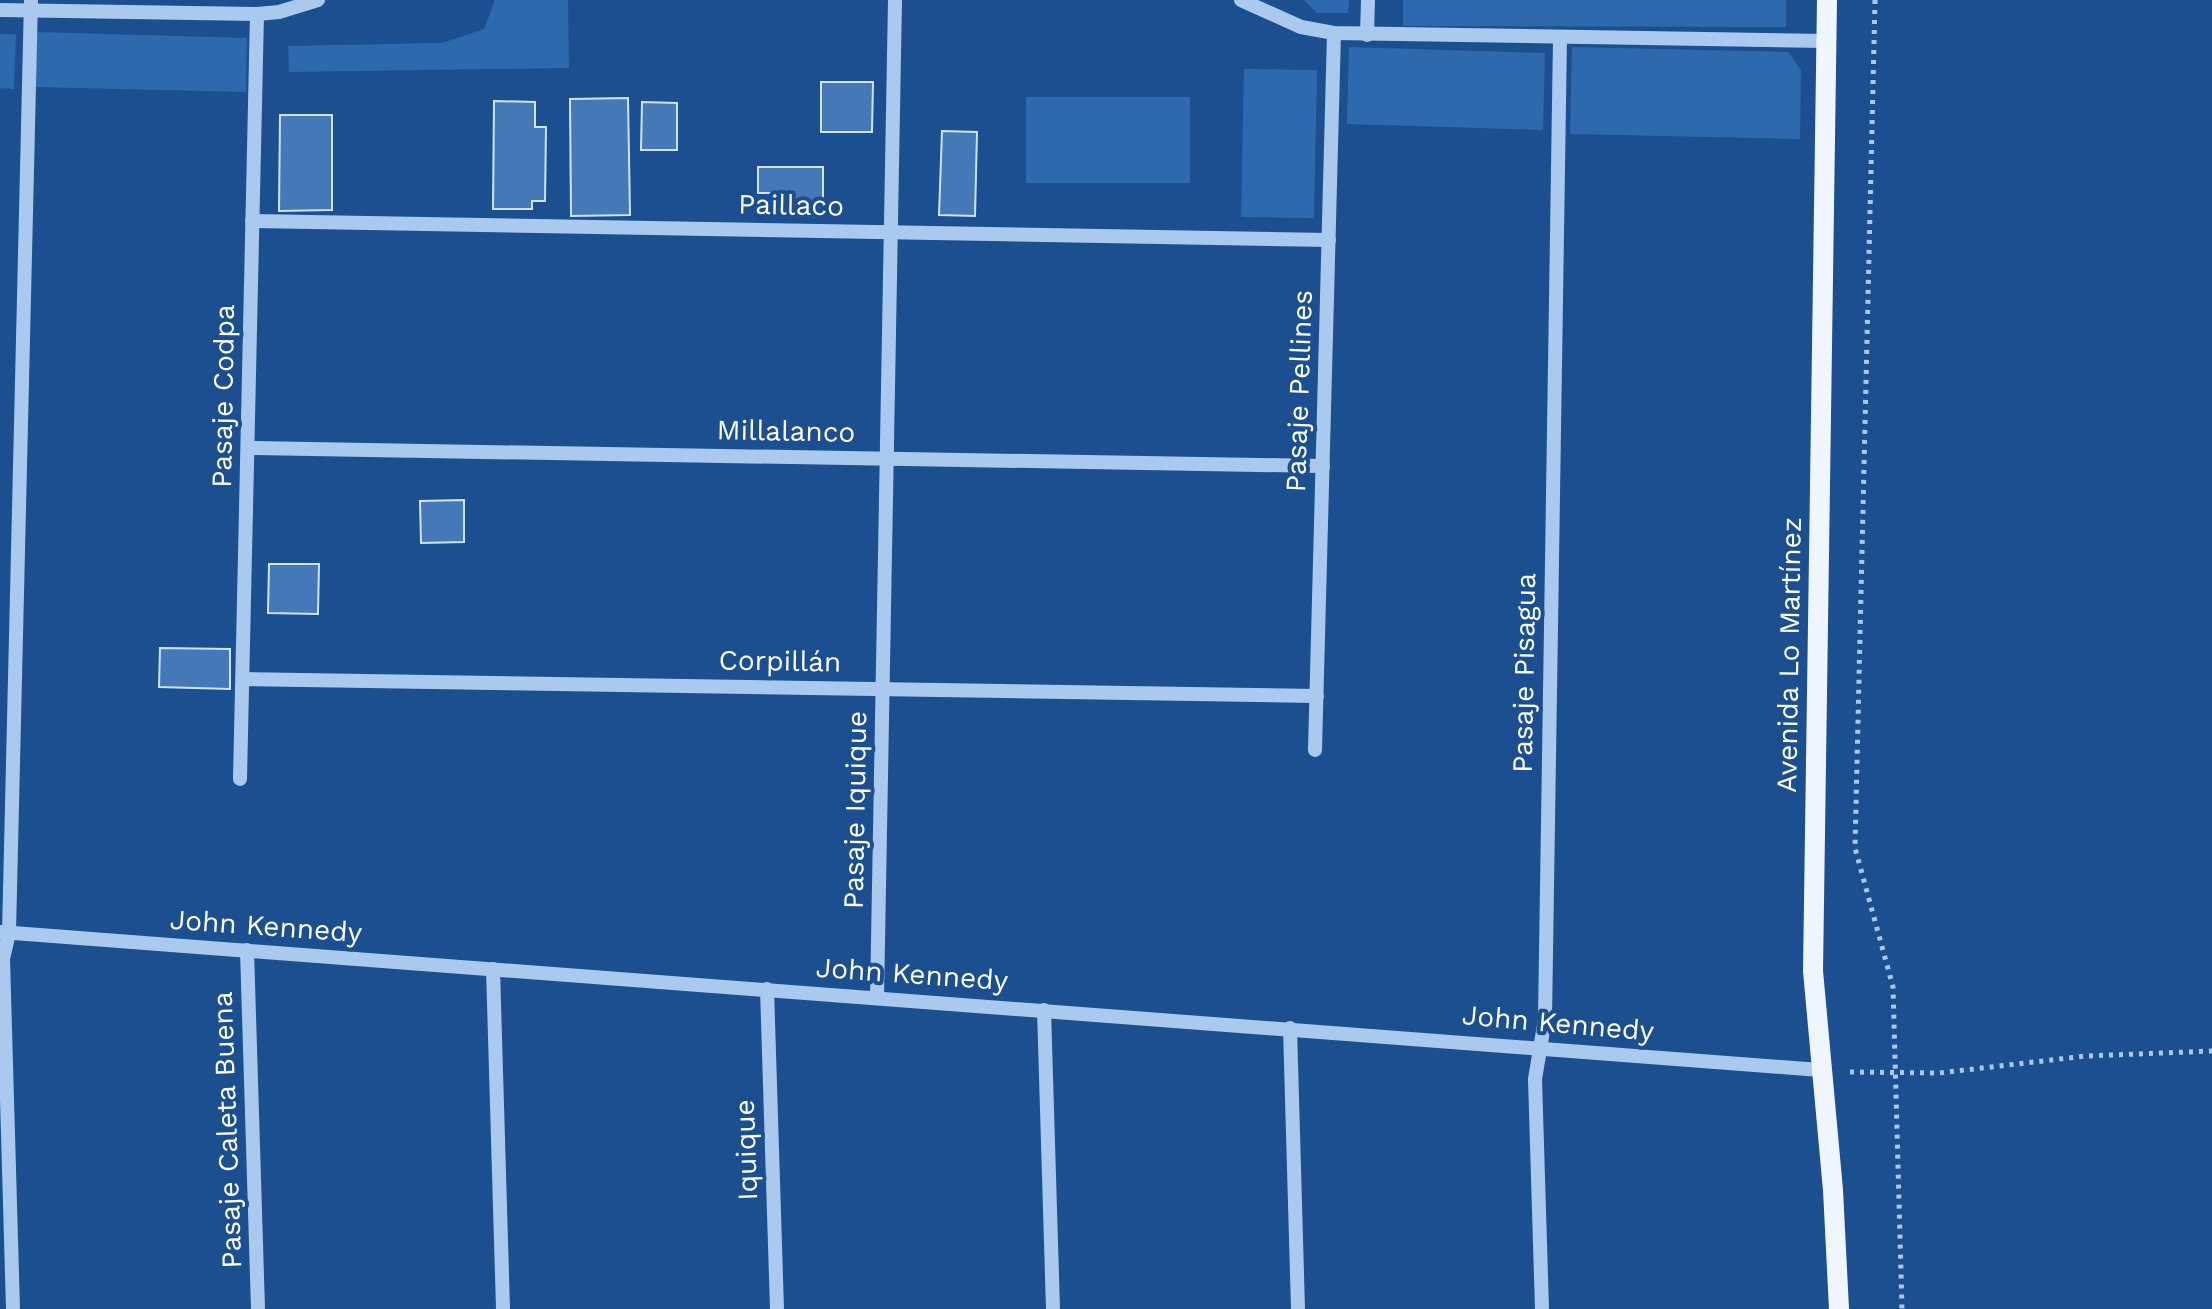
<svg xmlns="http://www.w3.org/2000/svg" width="2212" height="1309" font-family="'Work Sans',sans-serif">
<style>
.green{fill:#2e69ad}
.building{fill:#4478b7;stroke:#cfe3fa;stroke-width:2}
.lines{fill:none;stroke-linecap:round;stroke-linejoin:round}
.path{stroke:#a9c9ee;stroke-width:5;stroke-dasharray:4 6;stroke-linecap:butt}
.minor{stroke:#a9c9ee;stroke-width:14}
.major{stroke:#f0f6ff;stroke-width:20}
.labels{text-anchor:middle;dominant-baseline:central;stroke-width:8;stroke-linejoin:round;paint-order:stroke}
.street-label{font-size:28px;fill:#fff;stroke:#1b4f8f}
</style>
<rect width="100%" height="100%" fill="#1b4f8f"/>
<!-- green -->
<g class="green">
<path d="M495 0H568L569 68 289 72 288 46 442 43 484 29Z"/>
<path d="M1304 0H1349L1348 13H1317Z"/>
<path d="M1403 0H1786V27L1403 26Z"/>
<path d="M36 32 247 38 246 92 35 87Z"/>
<path d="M0 34H16L14 89 0 88Z"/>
<path d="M1349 47 1545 53 1543 130 1347 124Z"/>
<path d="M1572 47 1788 52 1801 70 1800 139 1570 134Z"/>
<path d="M1244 69 1317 70 1314 218 1241 217Z"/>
<rect x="1026" y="97" width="164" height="86"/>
</g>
<!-- building -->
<g class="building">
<path d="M821 82H873L872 132H821Z"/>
<path d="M628 98 630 215 571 216 570 99Z"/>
<path d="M494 101 535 102V127H546L545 201H532V209H493Z"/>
<path d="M642 102 677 103V150H641Z"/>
<path d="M280 115H332V210L279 211Z"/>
<path d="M942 131 977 132 975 216 939 215Z"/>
<path d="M758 167H823V217L784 216V208L778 207V193H758Z"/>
<path d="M464 500V542L421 543 420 501Z"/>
<path d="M269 564H319L318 614 268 613Z"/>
<path d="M160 648 230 649V689L159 687Z"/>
</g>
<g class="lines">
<!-- path -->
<g class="path">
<path d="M1875 0 1855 848 1893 987 1902 1309"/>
<path d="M1850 1072 1939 1073 2086 1056 2212 1051"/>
</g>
<!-- minor -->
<g class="minor">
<path d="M1241 0 1301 27 1334 33 1826 41"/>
<path d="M0 10 257 14 279 12 318 0"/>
<path d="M1367 35 1368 0"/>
<path d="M252 221 1329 240"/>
<path d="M248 448 1323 466"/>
<path d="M243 679 1317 696"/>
<path d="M1315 750 1334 33"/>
<path d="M240 779 257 14"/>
<path d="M0 932 1820 1070"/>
<path d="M247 950 258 1309"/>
<path d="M493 969 503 1309"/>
<path d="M767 989 777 1309"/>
<path d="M877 997 895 0"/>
<path d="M1044 1010 1053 1309"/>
<path d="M1290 1028 1298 1309"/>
<path d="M13 1309 3 959 9 933 31 0"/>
<path d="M1542 1309 1535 1079 1545 1019 1560 38"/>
</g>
<!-- major -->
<path class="major" d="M1827 0 1813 971 1833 1190 1839 1309"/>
</g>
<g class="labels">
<!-- street labels -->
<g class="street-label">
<text transform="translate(791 205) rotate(1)">Paillaco</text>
<text transform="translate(1299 391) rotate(-88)">Pasaje Pellines</text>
<text transform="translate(223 396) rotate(-89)">Pasaje Codpa</text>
<text transform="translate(786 431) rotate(1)">Millalanco</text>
<text transform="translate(1789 655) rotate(-89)">Avenida Lo Martínez</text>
<text transform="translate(780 661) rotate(1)">Corpillán</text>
<text transform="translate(1524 673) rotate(-89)">Pasaje Pisagua</text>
<text transform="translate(855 810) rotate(-89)">Pasaje Iquique</text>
<text transform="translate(266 926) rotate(4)">John Kennedy</text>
<text transform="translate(912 974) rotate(4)">John Kennedy</text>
<text transform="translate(1558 1023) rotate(5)">John Kennedy</text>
<text transform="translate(227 1130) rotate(-92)">Pasaje Caleta Buena</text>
<text transform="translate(746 1150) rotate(-92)">Iquique</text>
</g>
</g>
</svg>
